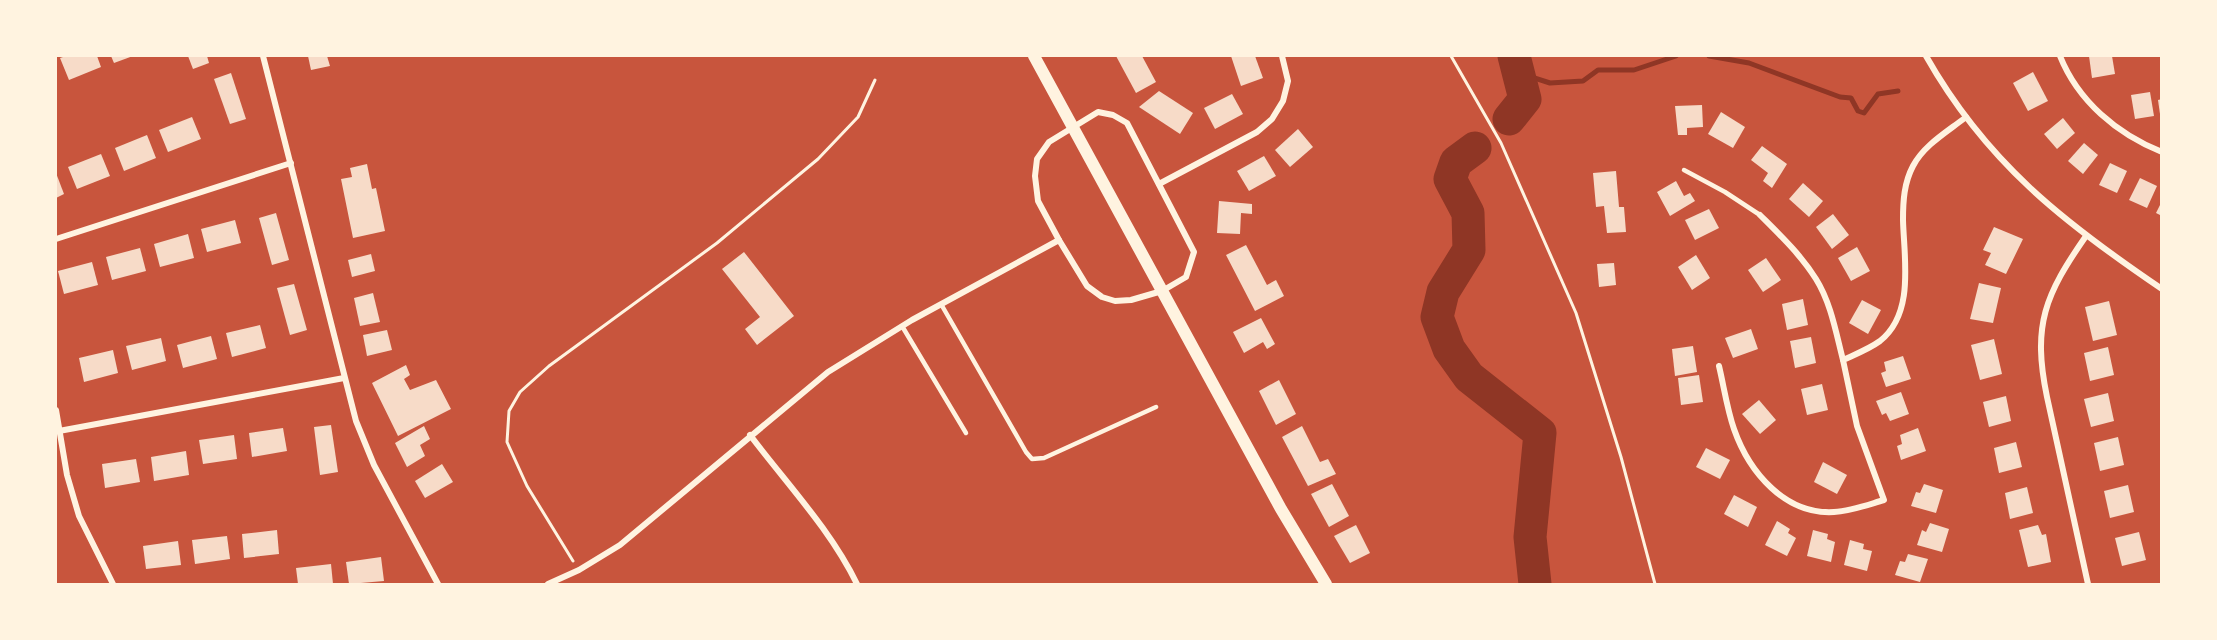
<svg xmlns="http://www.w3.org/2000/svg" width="2217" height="640" font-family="Barlow,sans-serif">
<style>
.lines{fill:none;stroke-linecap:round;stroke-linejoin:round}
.stream{stroke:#8f3625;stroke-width:5}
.river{stroke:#8f3625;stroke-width:33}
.building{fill:#f7dbc8}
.path{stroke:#fff3e0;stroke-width:3}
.service{stroke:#fff3e0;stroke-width:4.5}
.minor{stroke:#fff3e0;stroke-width:6}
.secondary{stroke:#fff3e0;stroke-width:12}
</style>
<rect width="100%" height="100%" fill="#c8553d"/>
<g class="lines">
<!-- stream -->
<g class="stream">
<path d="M1709 56 1749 63 1840 97 1851 98 1858 111 1864 113 1878 94 1898 91"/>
<path d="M1519 73 1550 83 1583 81 1598 70H1634L1676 56"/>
</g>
<!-- river -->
<g class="river">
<path d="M1509 119 1525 99 1514 56"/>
<path d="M1475 148 1456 162 1450 179 1468 213 1469 250 1443 292 1437 317 1449 349 1469 377 1540 433 1530 537 1535 584"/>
</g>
</g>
<!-- building -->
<g class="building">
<path d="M66 56H97L101 67 69 80 60 58Z"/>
<path d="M111 56H133L114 63Z"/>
<path d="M188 56H207L209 63 193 69Z"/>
<path d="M308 56H327L330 66 311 70Z"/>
<path d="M1116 56H1142L1156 82 1136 93Z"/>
<path d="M1231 56H1255L1263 78 1241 86Z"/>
<path d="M2089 56H2112L2115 74 2092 78Z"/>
<path d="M2033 72 2048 101 2028 111 2013 83Z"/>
<path d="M231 73 246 119 230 124 214 79Z"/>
<path d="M1159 91 1193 113 1180 134 1139 107Z"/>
<path d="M2150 92 2154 116 2135 119 2131 95Z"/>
<path d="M1232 94 1243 114 1215 129 1204 108Z"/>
<path d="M2162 99V114H2160L2158 100Z"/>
<path d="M1702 105 1703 127 1687 128V135H1678L1675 106Z"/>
<path d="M1721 112 1745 127 1733 148 1708 134Z"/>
<path d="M192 117 201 139 168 152 159 130Z"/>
<path d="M2063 118 2075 133 2057 149 2044 134Z"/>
<path d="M1298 129 1313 147 1290 167 1275 150Z"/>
<path d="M147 135 156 158 124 171 115 148Z"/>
<path d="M2084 143 2098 155 2083 174 2068 161Z"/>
<path d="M1762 146 1787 164 1772 188 1763 181 1768 173 1751 160Z"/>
<path d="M101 154 110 176 77 189 68 167Z"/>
<path d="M1264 156 1276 176 1249 191 1237 171Z"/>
<path d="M2110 163 2127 171 2117 193 2099 185Z"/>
<path d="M367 164 372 189 376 188 385 231 353 238 341 179 352 177 350 168Z"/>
<path d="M1616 171 1619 207H1624L1626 232 1607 233 1604 206 1596 207 1593 173Z"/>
<path d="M56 173 64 194 56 198Z"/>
<path d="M2140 178 2157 186 2147 208 2129 200Z"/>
<path d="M1676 181 1684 196 1690 193 1695 201 1670 216 1657 192Z"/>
<path d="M1803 183 1823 201 1809 217 1789 199Z"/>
<path d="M1219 201 1252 204V214L1241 213 1240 234 1217 233Z"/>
<path d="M2162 201V216L2156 213Z"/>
<path d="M1709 209 1719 228 1695 240 1685 220Z"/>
<path d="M276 213 289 260 272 265 259 218Z"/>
<path d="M1833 214 1849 235 1832 249 1816 227Z"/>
<path d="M235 220 241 243 207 252 201 229Z"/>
<path d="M1994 227 2023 239 2006 274 1985 265 1991 253 1983 250Z"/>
<path d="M188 234 194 258 160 267 154 244Z"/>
<path d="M1246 245 1267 285 1276 280 1284 296 1255 311 1226 255Z"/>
<path d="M1857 247 1870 271 1851 281 1838 258Z"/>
<path d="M140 248 146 271 112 280 106 257Z"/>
<path d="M744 252 794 316 757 345 745 329 760 317 722 269Z"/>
<path d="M371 254 375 271 352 277 348 260Z"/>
<path d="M1696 255 1710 278 1692 290 1678 267Z"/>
<path d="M1766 258 1781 280 1763 292 1748 270Z"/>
<path d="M92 262 98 285 64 294 58 271Z"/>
<path d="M1614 263 1616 285 1599 287 1597 264Z"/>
<path d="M1979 283 2001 288 1993 323 1970 319Z"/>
<path d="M294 284 307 330 290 335 277 288Z"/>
<path d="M373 293 380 322 360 326 354 298Z"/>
<path d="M1803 299 1808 325 1787 330 1782 304Z"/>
<path d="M1862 300 1881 310 1868 334 1849 323Z"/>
<path d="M2109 301 2117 335 2093 341 2085 307Z"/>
<path d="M1261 318 1275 344 1267 349 1263 342 1244 353 1233 332Z"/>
<path d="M260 325 266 348 232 357 226 333Z"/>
<path d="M1751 329 1758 349 1733 358 1725 338Z"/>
<path d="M387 330 392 350 367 356 363 335Z"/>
<path d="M211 336 217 359 183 368 177 345Z"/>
<path d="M1811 337 1816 363 1795 368 1790 341Z"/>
<path d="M161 338 166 361 132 370 126 346Z"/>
<path d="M1994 339 2002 374 1980 380 1971 345Z"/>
<path d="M1693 346 1697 372 1675 376 1672 349Z"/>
<path d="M2108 347 2114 375 2090 381 2084 353Z"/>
<path d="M113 350 118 373 84 382 79 358Z"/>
<path d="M1903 356 1911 379 1886 387 1881 373 1886 371 1884 362Z"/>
<path d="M406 365 410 375 404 379 410 390 436 380 451 409 398 436 372 383Z"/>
<path d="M1699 375 1703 402 1681 405 1678 378Z"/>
<path d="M1279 380 1296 414 1276 425 1259 391Z"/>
<path d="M1822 384 1828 410 1807 415 1801 389Z"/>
<path d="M1901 392 1909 414 1890 421 1886 413 1882 415 1876 401Z"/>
<path d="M2108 393 2114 421 2091 427 2084 399Z"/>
<path d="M2006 396 2011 421 1989 427 1983 402Z"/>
<path d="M1759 400 1776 420 1760 434 1742 414Z"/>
<path d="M331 425 338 472 320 475 314 427Z"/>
<path d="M424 426 430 439 420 445 425 456 407 467 395 443Z"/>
<path d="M1302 426 1320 462 1328 459 1336 474 1308 486 1282 437Z"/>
<path d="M283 428 287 451 252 457 249 433Z"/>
<path d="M1918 428 1926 451 1901 460 1897 446 1902 444 1900 435Z"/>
<path d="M234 435 237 459 203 464 199 440Z"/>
<path d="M2118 437 2124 465 2100 471 2094 443Z"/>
<path d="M2016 442 2022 467 1999 473 1994 448Z"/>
<path d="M1706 448 1730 460 1720 479 1696 467Z"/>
<path d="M186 451 189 475 154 481 151 457Z"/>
<path d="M136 459 140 482 105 488 102 464Z"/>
<path d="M1823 462 1847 475 1837 494 1814 482Z"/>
<path d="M442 464 453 482 425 498 415 481Z"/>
<path d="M1332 484 1349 516 1329 527 1311 494Z"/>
<path d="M1924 484 1943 490 1936 513 1911 506 1916 492 1920 493Z"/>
<path d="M2128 485 2134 512 2110 518 2104 491Z"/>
<path d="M2027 487 2033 513 2010 519 2005 493Z"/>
<path d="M1734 495 1757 507 1748 527 1724 514Z"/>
<path d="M1777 521 1790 529 1788 533 1796 538 1787 556 1765 545Z"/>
<path d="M1930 523 1949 529 1942 552 1917 545 1922 530 1926 532Z"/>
<path d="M1356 525 1370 553 1350 563 1334 536Z"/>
<path d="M2038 525 2042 535 2046 534 2051 562 2028 567 2019 530Z"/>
<path d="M277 530 279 554 244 558 242 534Z"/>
<path d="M1813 530 1828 534 1827 539 1835 542 1831 562 1807 556Z"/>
<path d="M2139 532 2146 560 2122 566 2115 538Z"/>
<path d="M227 536 230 559 195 564 192 540Z"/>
<path d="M1850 540 1864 544 1863 549 1872 551 1867 571 1844 565Z"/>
<path d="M178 541 181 565 146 569 143 546Z"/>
<path d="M1908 554 1928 559 1920 582 1895 575 1900 561 1905 562Z"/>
<path d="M381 557 384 581 349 584 346 562Z"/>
<path d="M331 564 333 584H298L296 568Z"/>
</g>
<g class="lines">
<!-- path -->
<g class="path">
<path d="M1451 56 1501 143 1576 313 1621 457 1655 584"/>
<path d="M573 561 527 486 507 442 509 411 520 392 549 366 717 243 818 159 858 117 875 80"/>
</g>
<!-- service -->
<g class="service">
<path d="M1684 170 1725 192 1760 215"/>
<path d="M941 304 1026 452 1032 459 1044 458 1156 407"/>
<path d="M902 326 966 433"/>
</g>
<!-- minor -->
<g class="minor">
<path d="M263 56 356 421 374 465 438 584"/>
<path d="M1926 56C1986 162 2063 222 2162 289"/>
<path d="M2060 56C2078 101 2117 134 2162 152"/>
<path d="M1098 112 1113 115 1127 123 1194 252 1186 277 1162 291 1131 300 1115 301 1102 297 1087 286 1059 240 1038 201 1035 176 1037 159 1049 142Z"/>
<path d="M1159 184 1257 132 1272 119 1283 101 1288 81 1282 56"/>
<path d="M1760 215C1780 235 1801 255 1816 279 1831 303 1836 333 1843 360"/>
<path d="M2086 236C2045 295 2032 325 2047 397L2088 584"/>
<path d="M56 239 291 163"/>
<path d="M1719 366C1724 387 1727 409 1734 429 1749 472 1785 515 1834 512 1851 511 1867 505 1884 500L1857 426 1843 360C1856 354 1869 349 1880 341 1915 313 1904 259 1903 220 1903 201 1904 183 1913 166 1924 145 1947 132 1966 117"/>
<path d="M56 410 67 475 79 516 113 584"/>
<path d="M59 431 344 378"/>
<path d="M750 435C787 484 830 529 857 584"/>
<path d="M548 584 579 570 620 545 828 372 912 320 1059 240"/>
</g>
<!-- secondary -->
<path class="secondary" d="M1034 56 1281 509 1326 584"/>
</g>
<!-- border -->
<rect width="2217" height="640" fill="none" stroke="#fff3e0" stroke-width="114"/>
</svg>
